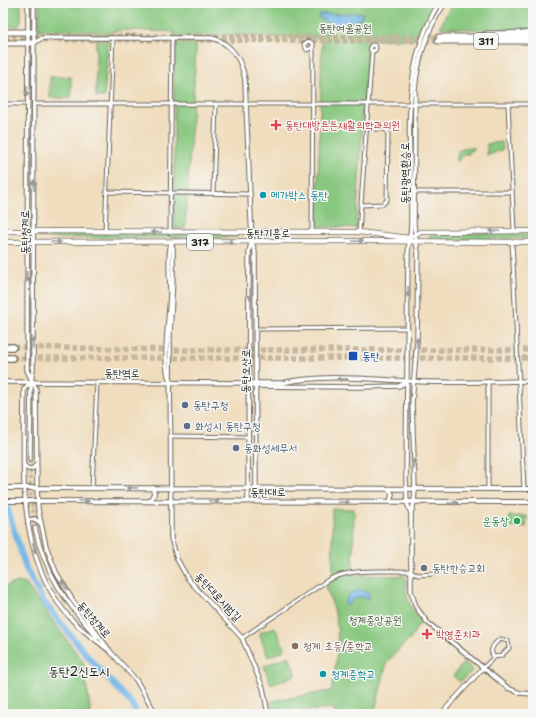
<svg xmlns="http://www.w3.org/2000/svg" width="536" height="717" font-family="'Shantell Sans','Poor Story',sans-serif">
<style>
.green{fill:#88c87f;stroke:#52724e}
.water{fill:#74b7e9;stroke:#486a82}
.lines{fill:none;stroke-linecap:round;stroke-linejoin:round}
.river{stroke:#74b7e9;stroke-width:6}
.tertiary-tunnel{stroke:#c6b69d;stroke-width:3.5;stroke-dasharray:3.5 2;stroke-linecap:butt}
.trunk-tunnel{stroke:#c6b69d;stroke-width:5;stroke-dasharray:5 2.5;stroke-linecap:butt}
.motorway-tunnel{stroke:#c6b69d;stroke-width:5.5;stroke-dasharray:5.5 3;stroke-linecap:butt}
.minor-casing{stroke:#666054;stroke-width:5}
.tertiary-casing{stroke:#666054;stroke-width:5.5}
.secondary-casing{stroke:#666054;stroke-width:6}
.primary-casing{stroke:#666054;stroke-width:6}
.trunk-casing{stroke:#666054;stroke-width:7}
.motorway-casing{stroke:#666054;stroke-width:8}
.minor{stroke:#fff;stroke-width:3}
.tertiary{stroke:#fff;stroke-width:3.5}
.secondary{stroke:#fff;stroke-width:4}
.primary{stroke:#fff;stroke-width:4.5}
.trunk{stroke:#fff;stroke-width:5}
.motorway{stroke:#fff;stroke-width:5.5}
.oneway{fill:#999}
.health-dot{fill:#e0444e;stroke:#f6f6f2;stroke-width:1.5}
.culture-dot{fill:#0f9aa8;stroke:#f6f6f2;stroke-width:1.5}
.transit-dot{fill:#1a4fb4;stroke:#f6f6f2;stroke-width:1.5}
.service-dot{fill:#5c6f8a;stroke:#f6f6f2;stroke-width:1.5}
.leisure-dot{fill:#2e9e5b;stroke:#f6f6f2;stroke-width:1.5}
.worship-dot{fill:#6b7280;stroke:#f6f6f2;stroke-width:1.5}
.education-dot{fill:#8d6e63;stroke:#f6f6f2;stroke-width:1.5}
.labels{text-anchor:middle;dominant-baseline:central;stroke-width:3;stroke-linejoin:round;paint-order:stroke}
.shield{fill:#f6f6f2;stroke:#5d5d5c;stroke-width:1}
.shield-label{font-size:10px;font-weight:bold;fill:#1c1c1c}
.park-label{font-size:11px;fill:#42583f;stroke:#f6f6f2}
.health-label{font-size:11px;fill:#be3a42;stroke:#f6f6f2;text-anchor:start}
.street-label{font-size:11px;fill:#1c1c1c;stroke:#f6f6f2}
.culture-label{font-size:11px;fill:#0d838f;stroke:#f6f6f2;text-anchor:start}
.transit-label{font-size:11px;fill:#164399;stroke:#f6f6f2;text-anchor:start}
.service-label{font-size:11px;fill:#4e5e75;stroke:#f6f6f2;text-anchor:start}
.leisure-label{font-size:11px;fill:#27864d;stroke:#f6f6f2;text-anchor:end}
.worship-label{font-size:11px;fill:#5b616d;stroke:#f6f6f2;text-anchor:start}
.education-label{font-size:11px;fill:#785e54;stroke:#f6f6f2;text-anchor:start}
.quarter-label{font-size:13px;fill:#1c1c1c;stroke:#f6f6f2}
</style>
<rect width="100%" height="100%" fill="#f6f6f2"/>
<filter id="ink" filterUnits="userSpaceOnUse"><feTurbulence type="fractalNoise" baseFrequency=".025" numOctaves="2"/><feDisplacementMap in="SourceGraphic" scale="8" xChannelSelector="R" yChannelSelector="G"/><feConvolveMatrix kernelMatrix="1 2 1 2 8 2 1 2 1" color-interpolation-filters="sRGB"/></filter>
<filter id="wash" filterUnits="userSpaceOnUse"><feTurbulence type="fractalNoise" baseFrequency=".012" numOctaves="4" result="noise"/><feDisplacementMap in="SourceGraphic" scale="16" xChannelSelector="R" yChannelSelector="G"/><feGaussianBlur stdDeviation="0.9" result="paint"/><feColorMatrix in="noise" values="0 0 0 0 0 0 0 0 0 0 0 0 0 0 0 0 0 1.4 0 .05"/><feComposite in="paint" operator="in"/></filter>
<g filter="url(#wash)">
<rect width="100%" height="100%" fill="#f0ddbd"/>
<!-- green -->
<g class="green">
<path d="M3 3H21V21L19 26 3 27Z"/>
<path d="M39 3H438L419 39H368L356 228 317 226 322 38 197 35 185 229 174 228V32L125 30 109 32 104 97H96V32L39 30Z"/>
<path d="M452 3H533V29L483 30 440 27Z"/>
<rect x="50" y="77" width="21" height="21"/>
<path d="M502 142 503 149 487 156V144Z"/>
<path d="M465 148H475L468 154H464L456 163 458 151Z"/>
<path d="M237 233V237L49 238V234Z"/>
<path d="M482 233H533V238L431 240 429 238 430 235Z"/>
<path d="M332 509H354L353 575 404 576 406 579C406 597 409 609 423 622L417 627 410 640 407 641 387 662 374 714H334L333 708 274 714 271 701 331 691C338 651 344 625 325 587L333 581Z"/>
<path d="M509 516H527L526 527H508Z"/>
<path d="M18 582 26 584 83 662 91 714H3V587Z"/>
<path d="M275 627 285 650 268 657 259 633Z"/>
<path d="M289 656 296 675 271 685 264 666Z"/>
<path d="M464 662 473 670 460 682 453 676Z"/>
</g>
<!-- water -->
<g class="water">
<path d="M363 13 361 18C341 28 339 29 319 18L320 14Z"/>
<path d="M362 590 369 594V599C359 595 353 597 348 606L345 603C348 593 352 591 362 590Z"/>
</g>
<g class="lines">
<!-- river -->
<path class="river" d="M3 502 8 510 26 569 43 601 89 658 132 704 137 714"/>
</g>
</g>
<g filter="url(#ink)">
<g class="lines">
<!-- tertiary-tunnel -->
<path class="tertiary-tunnel" d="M30 460 31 496 35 528"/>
<!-- trunk-tunnel -->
<g class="trunk-tunnel">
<path d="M4 35 439 37"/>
<path d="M5 40 438 41"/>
</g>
<!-- motorway-tunnel -->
<g class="motorway-tunnel">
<path d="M13 347 177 350H533"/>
<path d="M12 358H533"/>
</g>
<!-- minor casing -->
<g class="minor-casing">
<g id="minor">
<circle cx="373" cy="48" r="3"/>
<path d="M3 104H27"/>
<path d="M34 104H533"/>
<path d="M508 104 514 231"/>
<path d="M106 192 250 194"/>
<path d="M414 192H512"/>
<path d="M213 193 216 105"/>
<path d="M361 205 383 204 387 200 388 132 385 129H366"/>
<path d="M312 231 313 44 309 41 304 44 307 50 313 47"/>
<path d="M105 232 113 38"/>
<path d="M170 232 172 38"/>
<path d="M359 232 372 50"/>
<path d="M512 242 524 489"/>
<path d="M256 329 408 328"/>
<path d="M170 436 249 437"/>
<path d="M92 488 97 382"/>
<path d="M488 489V381"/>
<path d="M242 638 328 580C353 567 383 572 411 571L418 575 433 574"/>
<path d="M483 668 494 657 501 656 509 648 508 641 500 639C494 644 488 650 494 657"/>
</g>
</g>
<!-- tertiary casing -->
<g class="tertiary-casing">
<g id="tertiary">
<path d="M28 3 27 370 36 389 37 488 38 509 46 546 56 572 73 601 110 651"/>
<path d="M439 3C398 69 412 148 411 222 411 232 409 243 408 253L406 480 407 503 411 513V591L416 607 427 622 508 688 520 693 533 694"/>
<path d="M34 43 42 38H212C232 43 242 61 245 80L252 242 255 252 256 501"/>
<path d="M171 242 173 248V279L170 333 171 538 177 559 188 579 242 638 263 688 268 714"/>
<path d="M3 382 282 383C322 374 366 379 407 381 449 384 491 381 533 381"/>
<path d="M31 382 24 389C24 467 14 561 74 622 84 632 96 640 107 649"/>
<path d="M170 382C161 360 170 316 170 292 170 276 167 258 171 243"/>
<path d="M247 386 360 387 399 386 407 382"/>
<path d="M30 460 31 382 33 370 34 3"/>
<path d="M24 465 28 469H32L35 466"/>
<path d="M389 489 392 494 390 502"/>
<path d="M248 501 249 252 251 243"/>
<path d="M411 513 414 503 415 489 412 402 417 341 418 253 414 225 415 89C418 59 428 28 445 3"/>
<path d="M28 523 29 520 35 519 40 523"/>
<path d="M35 528C45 573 66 603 97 637"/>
<path d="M109 650 136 680 156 714"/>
<path d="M441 714 483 668"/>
</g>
</g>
<!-- secondary casing -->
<g class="secondary-casing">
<g id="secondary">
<path d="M3 488 533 489"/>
<path d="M3 501 533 502"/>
<path d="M150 501 154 494 153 488"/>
</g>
</g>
<!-- primary casing -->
<g class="primary-casing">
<g id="primary">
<path d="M3 231 359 232 409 238 421 232 533 231"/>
<path d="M3 242 368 241 533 242"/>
</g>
</g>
<!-- trunk casing -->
<g class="trunk-casing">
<g id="trunk">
<path d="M3 32H34"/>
<path d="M486 34 533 33"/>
<path d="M439 37H533"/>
<path d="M3 40H5"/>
<path d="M438 41H533"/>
<path d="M3 43H34"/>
</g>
</g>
<!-- motorway casing -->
<g class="motorway-casing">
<g id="motorway">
<path d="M3 347H13"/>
<path d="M3 358H12"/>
</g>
</g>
<!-- minor -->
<use href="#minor" class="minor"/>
<!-- tertiary -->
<use href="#tertiary" class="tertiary"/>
<!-- secondary -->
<use href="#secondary" class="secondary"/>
<!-- primary -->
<use href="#primary" class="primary"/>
<!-- trunk -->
<use href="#trunk" class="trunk"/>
<!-- motorway -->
<use href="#motorway" class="motorway"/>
</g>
<!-- one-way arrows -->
<defs><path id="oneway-solid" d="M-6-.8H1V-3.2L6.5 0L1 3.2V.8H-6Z"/></defs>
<g class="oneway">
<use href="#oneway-solid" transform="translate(27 91) rotate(90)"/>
<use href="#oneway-solid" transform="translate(34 185) rotate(-90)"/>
<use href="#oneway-solid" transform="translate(494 231) rotate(-180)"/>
<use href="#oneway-solid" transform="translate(156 232) rotate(-180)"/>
<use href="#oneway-solid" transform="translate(358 241) rotate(-2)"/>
<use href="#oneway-solid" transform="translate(56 242)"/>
<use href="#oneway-solid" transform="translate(228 242)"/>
<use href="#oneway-solid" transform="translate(27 277) rotate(90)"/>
<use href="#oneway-solid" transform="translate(408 292) rotate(90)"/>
<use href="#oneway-solid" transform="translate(250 294) rotate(90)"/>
<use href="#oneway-solid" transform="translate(33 343) rotate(-90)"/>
<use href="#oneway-solid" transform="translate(417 343) rotate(-88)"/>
<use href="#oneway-solid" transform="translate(342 379) rotate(179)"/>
<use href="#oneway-solid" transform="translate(414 464) rotate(-87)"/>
<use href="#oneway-solid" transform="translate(132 488) rotate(-180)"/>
<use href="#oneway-solid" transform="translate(84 501)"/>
<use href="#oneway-solid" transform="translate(214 501)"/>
<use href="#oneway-solid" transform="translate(344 502)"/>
<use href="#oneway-solid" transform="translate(453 503)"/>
<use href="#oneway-solid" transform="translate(34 548) rotate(76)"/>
<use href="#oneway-solid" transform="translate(64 585) rotate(-119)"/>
</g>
</g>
<!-- markers -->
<g class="health-dot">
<path d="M274 119h4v4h4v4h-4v4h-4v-4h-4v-4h4z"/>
<path d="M425 628h4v4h4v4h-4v4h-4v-4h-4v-4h4z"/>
</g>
<g class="culture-dot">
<circle cx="263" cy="195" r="4"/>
<circle cx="323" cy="674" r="4"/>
</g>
<rect class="transit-dot" x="348" y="351" width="10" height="10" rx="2"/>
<g class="service-dot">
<circle cx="185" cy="405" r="4"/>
<circle cx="187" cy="426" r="4"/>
<circle cx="236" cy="448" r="4"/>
</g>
<circle class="leisure-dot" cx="517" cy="521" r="4"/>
<circle class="worship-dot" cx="424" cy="568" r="4"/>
<circle class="education-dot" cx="295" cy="646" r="4"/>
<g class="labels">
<!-- shield labels -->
<g class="shield">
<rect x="474" y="33" width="24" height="16" rx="3"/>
<rect x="187" y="234" width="26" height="16" rx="3"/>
</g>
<g class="shield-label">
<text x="486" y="41">311</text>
<text x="200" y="242">317</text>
</g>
<!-- park labels -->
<g class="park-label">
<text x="345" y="28">동탄여울공원</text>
<text x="375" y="620">청계중앙공원</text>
</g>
<!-- health labels -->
<g class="health-label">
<text x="285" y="125">동탄대방튼튼재활의학과의원</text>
<text x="436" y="634">박영준치과</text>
</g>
<!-- street labels -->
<g class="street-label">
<text transform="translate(405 173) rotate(-90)">동탄광역환승로</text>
<text transform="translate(25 232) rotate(-90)">동탄청계로</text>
<text x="268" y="233">동탄기흥로</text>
<text transform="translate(246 371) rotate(-89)">동탄오산로</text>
<text x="122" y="373">동탄역로</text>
<text x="268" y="492">동탄대로</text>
<text transform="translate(218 597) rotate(47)">동탄대로시범길</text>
<text transform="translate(94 620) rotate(49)">동탄청계로</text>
</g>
<!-- culture labels -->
<g class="culture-label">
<text x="271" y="195">메가박스 동탄</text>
<text x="331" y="674">청계중학교</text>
</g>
<!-- transit labels -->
<g class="transit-label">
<text x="362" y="356">동탄</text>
</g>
<!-- service labels -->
<g class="service-label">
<text x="193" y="405">동탄구청</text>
<text x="195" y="426">화성시 동탄구청</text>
<text x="244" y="448">동화성세무서</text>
</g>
<!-- leisure labels -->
<g class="leisure-label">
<text x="509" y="521">운동장</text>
</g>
<!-- worship labels -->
<g class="worship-label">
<text x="432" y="568">동탄한승교회</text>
</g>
<!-- education labels -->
<g class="education-label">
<text x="303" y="646">청계 초등/중학교</text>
</g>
<!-- quarter labels -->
<g class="quarter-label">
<text x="79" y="671">동탄2신도시</text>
</g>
</g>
<!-- margin -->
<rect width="536" height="717" fill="none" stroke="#f6f6f2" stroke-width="16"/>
</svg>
